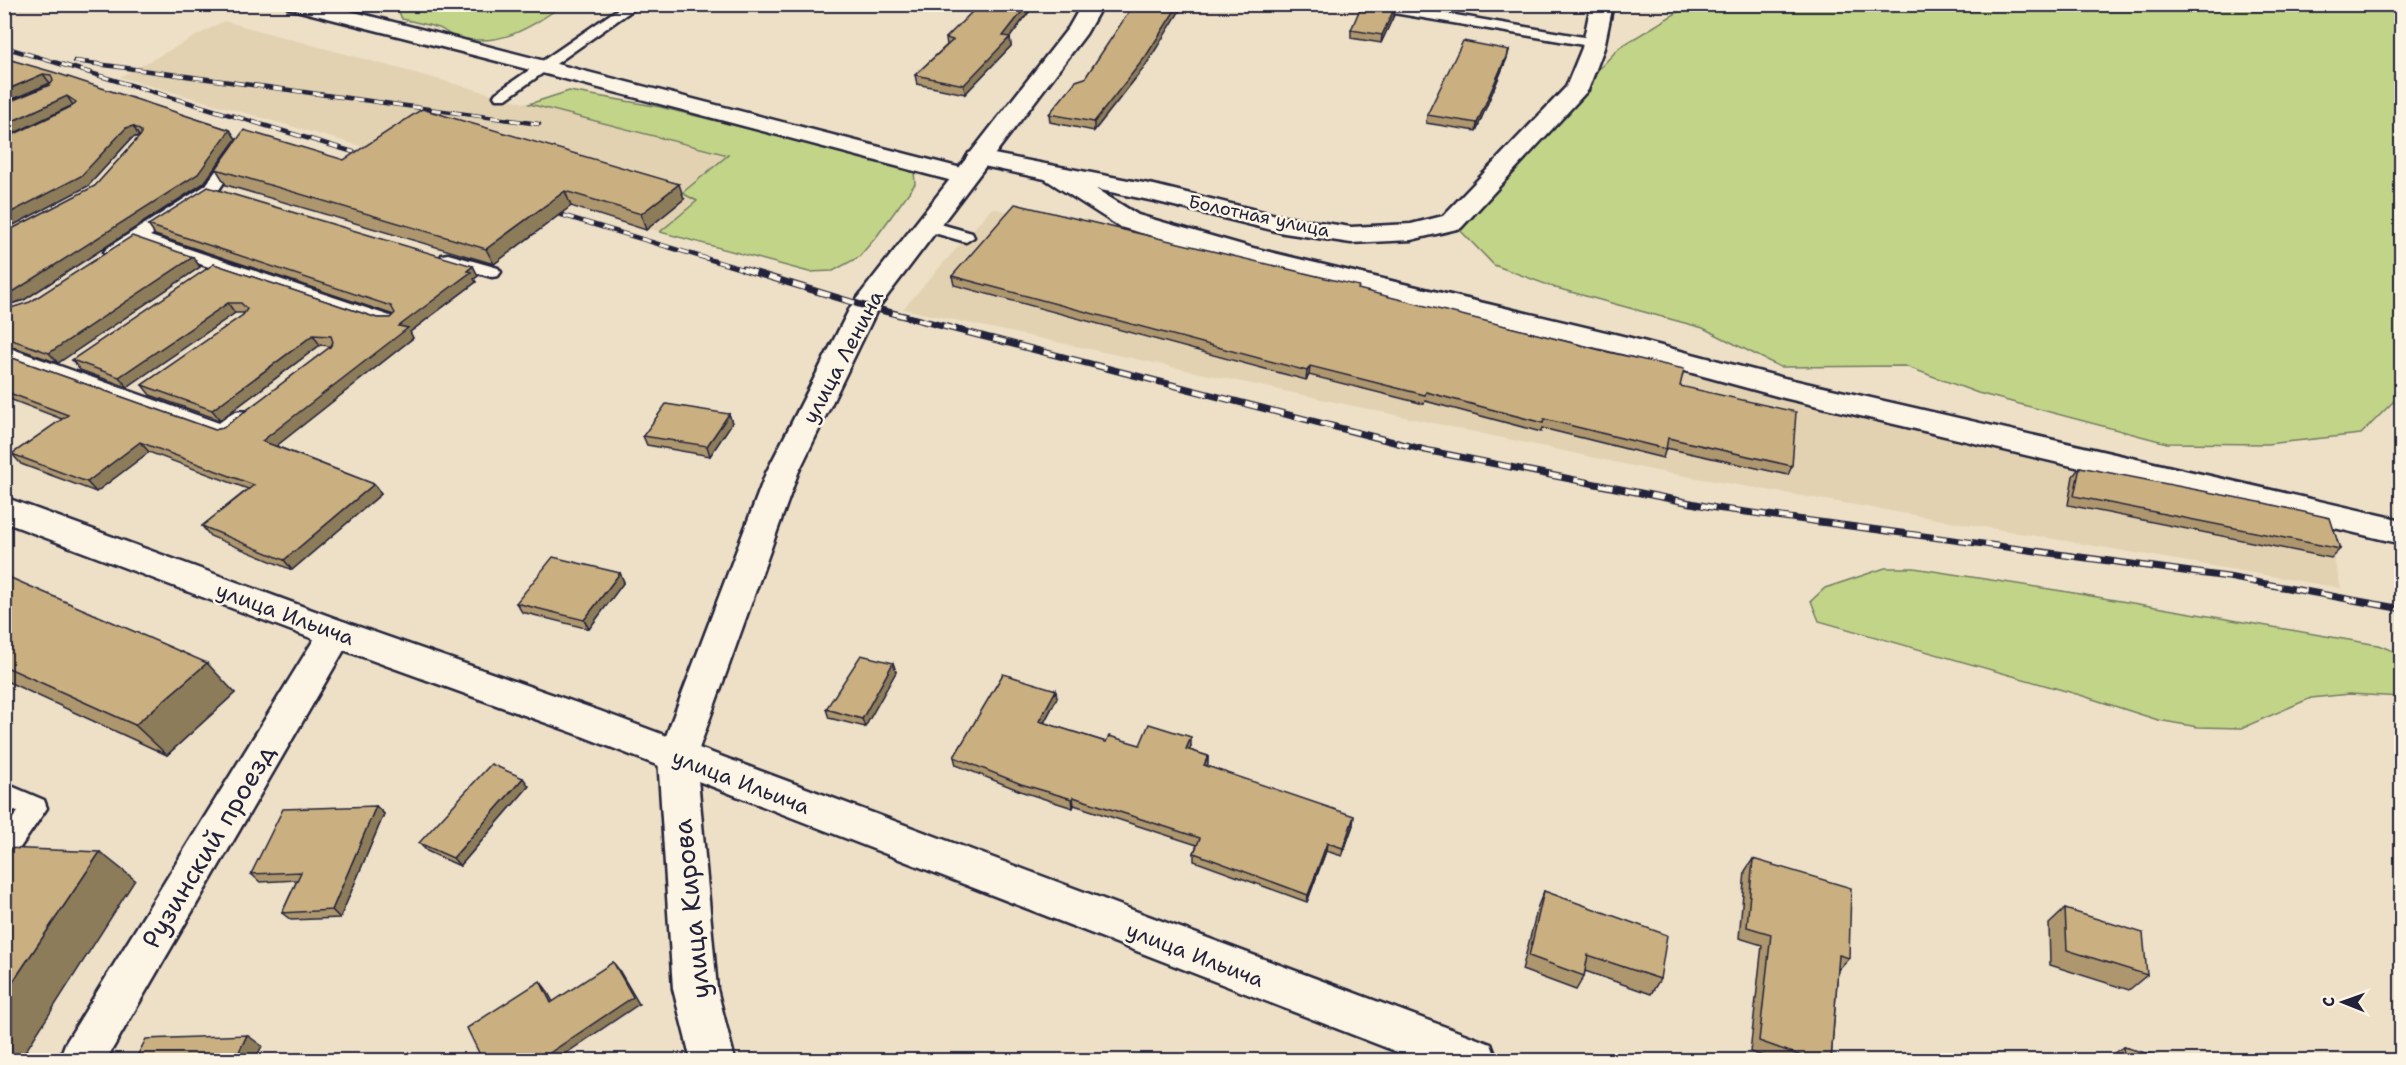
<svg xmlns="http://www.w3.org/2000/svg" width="2406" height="1065" font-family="'Shantell Sans',sans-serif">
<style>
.built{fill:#e2d2b2}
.green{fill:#c2d488;stroke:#727b62;stroke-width:1.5}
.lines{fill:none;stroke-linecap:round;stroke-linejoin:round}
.service-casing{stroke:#22223b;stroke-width:5}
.minor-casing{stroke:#22223b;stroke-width:5}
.tertiary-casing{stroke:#22223b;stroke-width:5}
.secondary-casing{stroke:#22223b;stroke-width:5}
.service{fill:#fcf5e5;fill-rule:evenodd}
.minor{fill:#fcf5e5;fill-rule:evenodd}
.tertiary{fill:#fcf5e5;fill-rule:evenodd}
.secondary{fill:#fcf5e5;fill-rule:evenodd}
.rail-far1-casing{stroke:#22223b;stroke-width:4.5}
.rail-casing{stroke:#22223b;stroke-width:7}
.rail-far1{stroke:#fcf5e5;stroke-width:3;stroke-dasharray:10;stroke-linecap:butt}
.rail{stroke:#fcf5e5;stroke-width:4.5;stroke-dasharray:13;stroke-linecap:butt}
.wall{fill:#ae976e;stroke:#22223b;stroke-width:1.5}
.shaded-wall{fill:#8d7b5a;stroke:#22223b;stroke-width:1.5}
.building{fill:#cab080;stroke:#22223b;stroke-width:1.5}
.labels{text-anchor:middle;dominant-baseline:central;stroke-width:5;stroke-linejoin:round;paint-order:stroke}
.far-street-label{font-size:18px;fill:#22223b;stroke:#fcf5e5}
.street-label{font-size:21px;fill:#22223b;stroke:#fcf5e5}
.near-street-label{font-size:26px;fill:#22223b;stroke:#fcf5e5}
</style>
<rect width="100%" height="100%" fill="#ede0c7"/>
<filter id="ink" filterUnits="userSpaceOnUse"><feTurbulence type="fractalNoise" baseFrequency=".0167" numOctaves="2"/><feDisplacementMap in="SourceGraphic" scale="12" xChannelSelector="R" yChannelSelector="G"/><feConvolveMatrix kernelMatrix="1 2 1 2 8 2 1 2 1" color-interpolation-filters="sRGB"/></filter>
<g filter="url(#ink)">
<!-- built -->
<g class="built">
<path d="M224 21 529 104 729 155 682 193 698 200 660 232 120 77Z"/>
<path d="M992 208 1687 373 1772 397 2325 522 2341 588 1656 471 903 309Z"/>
</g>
<!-- green -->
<g class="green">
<path d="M1720 4 2401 5V394L2361 434 2267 444 2167 443 1978 393 1905 366 1780 367 1703 328 1556 288 1494 265 1452 222 1620 47 1686 7 1710 9Z"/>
<path d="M396 5H563C528 29 500 48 455 37 449 35 445 30 439 28 427 24 414 22 402 19Z"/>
<path d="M569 91 660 107 914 170 915 184 877 236 859 257 833 271 809 272 660 232 697 201 682 193 728 155 529 104Z"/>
<path d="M1885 568H1914L2062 591 2378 645 2401 654V697L2349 694 2311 698 2242 728 2198 727 2158 720 2080 695 1819 621 1811 601 1825 588Z"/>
</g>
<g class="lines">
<!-- service casing -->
<g class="service-casing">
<g id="service">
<path d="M625 4H641L506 99H496L494 96 496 93Z"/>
<path d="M1391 4 1595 39 1602 43 1595 47 1370 9 1363 5Z"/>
<path d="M237 147 245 152 218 191 150 236 396 318 399 322 396 326H384L138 243 119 256H107L104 252 107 248 206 185 231 149Z"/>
<path d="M926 220 972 233 974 237 966 242 920 229 918 225 920 221Z"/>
<path d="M448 254 498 268 501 272 498 276 492 277 442 263 439 259 442 255Z"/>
<path d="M4 346 219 423C229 416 235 409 247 412L250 417C243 428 228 440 215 436L4 359Z"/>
<path d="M4 783 44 800 47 808 13 858 4 861V829L18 812 4 806Z"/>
</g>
</g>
<!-- minor casing -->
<g class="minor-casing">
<g id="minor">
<path d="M285 4H323L973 171 977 176 973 181 964 184 489 59 288 8Z"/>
<path d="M1591 4H1613L1604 48 1588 90 1461 228 1411 240 1351 243 1284 233 1154 201 1096 189 1138 215 1253 248 1631 338 1784 378 2402 520V544L1784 398 1630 356 1237 260 1120 227 1045 179 969 163 966 158 969 153 978 151 1154 185 1284 217 1351 227 1411 224 1443 216 1566 87 1582 48Z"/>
<path d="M336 619 348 623 354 633 106 1060H59L65 1044 324 623Z"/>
<path d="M677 741 690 745 696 757 717 989 735 1060H691L673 989 658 757 664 745Z"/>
</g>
</g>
<!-- tertiary casing -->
<g class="tertiary-casing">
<path id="tertiary" d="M1082 4H1103L1086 34 878 308 798 473 696 757 690 769 677 773 664 769 658 757 766 473 851 306 1069 27Z"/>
</g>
<!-- secondary casing -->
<g class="secondary-casing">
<path id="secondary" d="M4 497 348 623 600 711 1475 1038 1491 1044 1497 1060H1418L574 733 324 643 4 522Z"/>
</g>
<!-- service -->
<use href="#service" class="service"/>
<!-- minor -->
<use href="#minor" class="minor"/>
<!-- tertiary -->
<use href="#tertiary" class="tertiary"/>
<!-- secondary -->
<use href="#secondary" class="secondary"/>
<!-- rail-far1 casing -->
<g class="rail-far1-casing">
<g id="rail-far1">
<path d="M4 47 370 157"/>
<path d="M75 61 539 124"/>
<path d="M545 210 748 271"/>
</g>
</g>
<!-- rail casing -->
<g class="rail-casing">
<path id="rail" d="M743 269 865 306 1425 450 1716 508 2228 577 2402 609"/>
</g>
<!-- rail-far1 -->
<use href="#rail-far1" class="rail-far1"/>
<!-- rail -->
<use href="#rail" class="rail"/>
</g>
<!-- wall -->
<g class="wall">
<path d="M1035 4 1010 37 1011 46 965 94 917 84 915 75 947 45 946 38Z"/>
<path d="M1463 4H1485L1484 8Z"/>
<path d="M1395 7 1394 15 1381 43 1351 38V30Z"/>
<path d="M1509 50 1507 58 1476 131 1426 123 1427 115Z"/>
<path d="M4 58 230 130 236 139 204 183 24 300 4 306V233L95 186 140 136 132 138 88 186 4 230V139L71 107 73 105 4 138V104L50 85 51 83H50L4 103Z"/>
<path d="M1146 65 1094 131 1050 122 1049 114Z"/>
<path d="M344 160 684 199 646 230 571 206 494 264 226 185 216 169Z"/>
<path d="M148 225 473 266 478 276 474 279 476 282 410 332 413 338 276 446 374 484 381 494 292 570 210 536 202 526 248 489 149 452 96 492 21 464 12 454 62 419 4 397V355L215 430 223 428 330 347 331 346 320 345 220 420 150 395 142 385 243 315 244 313H235L127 387 80 370 72 360 214 264 377 318H390L394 315 155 235Z"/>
<path d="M193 257 200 267 58 363 5 344 4 310Z"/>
<path d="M952 276 1359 290 1680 386 1792 466 1788 475 1666 448 1663 458 1542 428 1541 432 1425 401 1424 404 1309 375 1306 380 954 285Z"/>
<path d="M729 414 732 423 710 456 647 445 643 436Z"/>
<path d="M2080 467 2340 549 2331 558 2068 505 2073 476Z"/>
<path d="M620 573 624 582 589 629 522 612 516 603Z"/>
<path d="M4 575 235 693 167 755 4 680Z"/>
<path d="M893 663 896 672 865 727 829 718 826 709Z"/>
<path d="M1057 698 1044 723 1106 742 1140 745 1191 746 1189 750 1208 756 1207 766 1353 825 1342 856 1326 851 1307 902 1194 861V853L1197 845 1074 805 1073 808 1023 792 956 765 954 757Z"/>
<path d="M529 786 460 866 427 851 419 843Z"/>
<path d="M376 806 384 814 340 918 291 920 282 913 297 880 260 882 251 874Z"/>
<path d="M1753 859 1849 958 1839 969 1838 968 1831 1060H1775L1750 1052 1762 945 1739 938 1745 871Z"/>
<path d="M1544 891 1660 979 1651 994 1585 971 1584 976 1576 990 1522 970 1538 906Z"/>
<path d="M2065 909 2147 975 2129 990 2050 965 2049 924Z"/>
<path d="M2123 1047 2171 1060H2115L2114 1053Z"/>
</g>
<!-- shaded-wall -->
<g class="shaded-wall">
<path d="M1028 4H1035L1007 41 1010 37 1011 46 965 94 964 85Z"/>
<path d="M1179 4H1184L1146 65 1094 131V122Z"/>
<path d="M1395 7 1394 15 1381 43 1382 35Z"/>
<path d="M1509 50 1507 58 1476 131 1477 123Z"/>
<path d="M43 74 50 83 4 103V91Z"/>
<path d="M67 96 73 105 4 138V125Z"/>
<path d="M133 126 139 136 132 138 88 186 4 230V216L126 128Z"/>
<path d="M230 130 236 139 204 183 24 300 4 306V294Z"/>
<path d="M679 184 684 199 646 230 641 214Z"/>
<path d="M565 191 571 206 494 264 486 249Z"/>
<path d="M193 257 200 267 58 363 49 353Z"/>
<path d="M473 266 478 276 474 279 476 282 410 332 413 338 270 451 262 441 399 326Z"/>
<path d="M228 303 235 313 127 387 119 377Z"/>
<path d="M313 335 320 345 220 420 212 410Z"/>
<path d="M1310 366 1309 375 1306 380 1307 371Z"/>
<path d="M729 414 732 423 710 456 707 446Z"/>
<path d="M140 442 149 452 96 492 87 482Z"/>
<path d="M374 484 381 494 292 570 284 560Z"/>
<path d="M620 573 624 582 589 629 584 620Z"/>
<path d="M207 663 235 693 167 755 135 725Z"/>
<path d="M893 663 896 672 865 727 862 719Z"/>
<path d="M1056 690 1057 698 1040 730 1039 721Z"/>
<path d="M1191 737V746L1186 758V749Z"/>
<path d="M1208 756V764L1204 774V765Z"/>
<path d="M523 778 529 786 460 866 453 858Z"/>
<path d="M1073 797 1074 805 1073 808 1072 799Z"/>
<path d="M376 806 384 814 340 918 332 910Z"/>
<path d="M1354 816 1353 825 1342 856 1343 848Z"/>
<path d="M1327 843 1326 851 1307 902 1308 895Z"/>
<path d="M100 852 135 880 20 1060H4V995Z"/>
<path d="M613 962 619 970 639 1004 556 1060H539Z"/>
<path d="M540 981 546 989 558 1011 551 1003Z"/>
<path d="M247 1035 262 1046 255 1060H235Z"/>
</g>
<!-- building -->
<g class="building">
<path d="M980 4H1028L1003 36 1010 37 964 85 915 75 953 40 946 38Z"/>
<path d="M1134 4H1179L1146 56 1094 122 1049 114 1076 81 1085 78Z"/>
<path d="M1362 4H1380L1395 7 1382 35 1351 30Z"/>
<path d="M1463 41 1509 50 1477 123 1427 115Z"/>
<path d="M4 58 53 72 230 130 198 174 16 290 4 294V233L95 186 141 135V131L133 126 126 128 81 176 4 216V139L71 107 76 102 67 96 4 125V104L50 85 53 81 51 75 43 74 4 91Z"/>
<path d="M422 109 679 184 641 214 565 191 486 249 216 169 244 130 344 160Z"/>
<path d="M208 187 473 266 467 271 471 272 399 326 408 328 262 441 374 484 284 560 202 526 254 485 140 442 87 482 12 454 68 415 4 391V355L215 430 223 428 330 347 333 342 331 336 313 335 212 410 142 385 243 315 247 309 241 303H228L119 377 72 360 214 264 377 318H390L395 313 391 306 148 225Z"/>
<path d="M1015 204 1359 286 1358 289 1608 352 1684 369 1680 386 1796 412 1792 466 1668 438 1666 449 1544 419 1543 423 1426 392 1425 395 1310 366 1307 371 952 276Z"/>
<path d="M132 236 193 257 49 353 4 337V310L30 302Z"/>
<path d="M666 404 729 414 707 446 643 436Z"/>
<path d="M2080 467 2264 503 2330 518 2340 549 2074 496Z"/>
<path d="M553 557 620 573 584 620 516 603Z"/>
<path d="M4 575 207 663 135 725 4 666Z"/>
<path d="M861 655 893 663 862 719 826 709Z"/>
<path d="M1003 674 1056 690 1039 721 1106 742 1109 736 1140 745 1149 724 1191 737 1186 749 1208 756 1204 765 1354 816 1343 848 1327 843 1308 895 1194 853 1200 838 1073 797 1072 799 1021 784 954 757Z"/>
<path d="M491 764 523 778 453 858 419 843Z"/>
<path d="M376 806 332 910 282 913 301 872 251 874 283 809Z"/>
<path d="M4 848 100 852 4 995Z"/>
<path d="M1753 859 1851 888 1849 958 1839 955 1831 1060H1813L1759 1041 1771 934 1747 927Z"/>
<path d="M1544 891 1667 935 1660 979 1588 955 1584 976 1529 956Z"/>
<path d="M2065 909 2143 933 2147 975 2067 950Z"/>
<path d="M613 962 633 997 539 1060H476L481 1057 467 1028 540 981 551 1003Z"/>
<path d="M247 1035 235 1060H135L146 1039Z"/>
<path d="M2123 1047 2171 1060H2125Z"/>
<path d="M1165 1054 1180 1060H1162Z"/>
</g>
</g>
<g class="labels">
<!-- far-street labels -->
<g class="far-street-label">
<text transform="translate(1259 216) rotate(12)">Болотная улица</text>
</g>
<!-- street labels -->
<g class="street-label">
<text transform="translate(843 357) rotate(-62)">улица Ленина</text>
<text transform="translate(285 614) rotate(20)">улица Ильича</text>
<text transform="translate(741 782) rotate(21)">улица Ильича</text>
<text transform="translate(1195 955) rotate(21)">улица Ильича</text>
</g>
<!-- near-street labels -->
<g class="near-street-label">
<text transform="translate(208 846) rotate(-59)">Рузинский проезд</text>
<text transform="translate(691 909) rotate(-96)">улица Кирова</text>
</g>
</g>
<!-- margin -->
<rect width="2406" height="1065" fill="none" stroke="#fcf5e5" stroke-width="24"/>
<rect x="12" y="12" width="2382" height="1041" fill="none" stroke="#22223b" stroke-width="2" filter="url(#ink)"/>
<!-- north arrow -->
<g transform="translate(2343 1002) rotate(271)" stroke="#fcf5e5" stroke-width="4.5" paint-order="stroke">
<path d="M0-4.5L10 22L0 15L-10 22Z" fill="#22223b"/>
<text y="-9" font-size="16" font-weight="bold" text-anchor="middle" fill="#22223b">С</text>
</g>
</svg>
